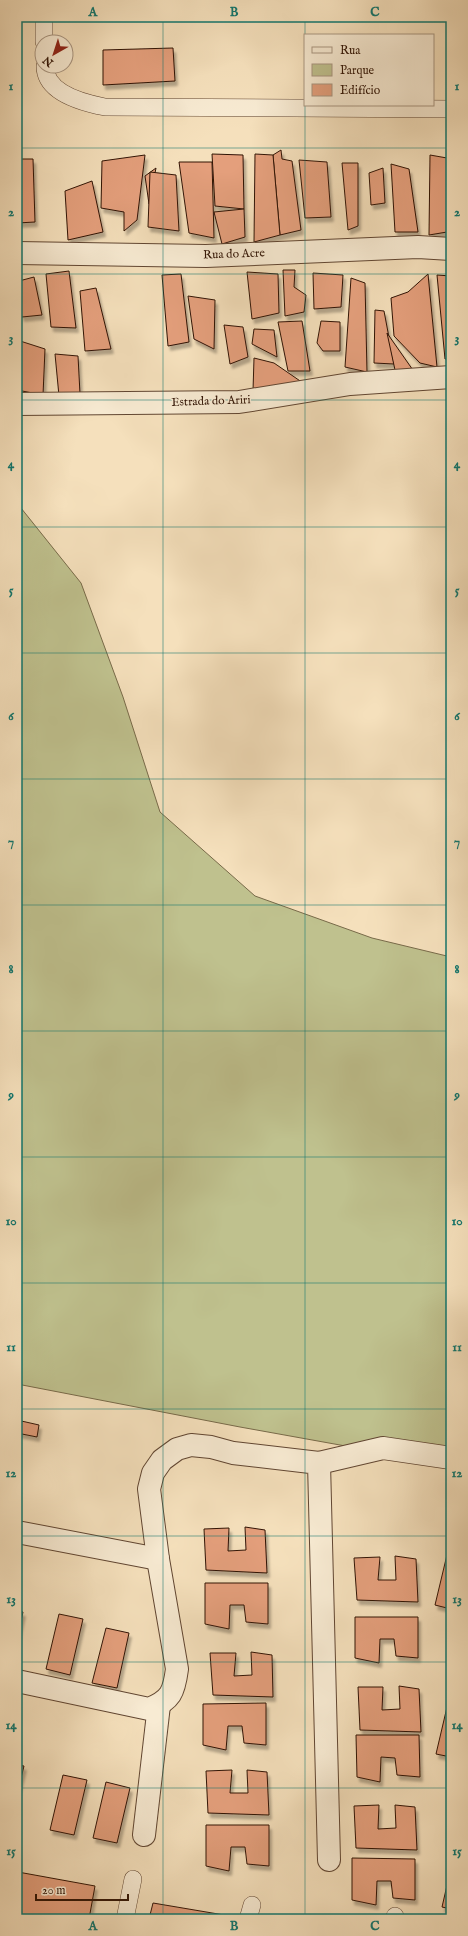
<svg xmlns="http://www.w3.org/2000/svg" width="468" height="1936" font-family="'IM FELL English',serif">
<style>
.green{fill:#bfc18e;stroke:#786a49}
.building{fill:#e49f7c;stroke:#301304;filter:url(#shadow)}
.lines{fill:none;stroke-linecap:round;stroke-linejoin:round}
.service-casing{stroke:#614632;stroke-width:18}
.minor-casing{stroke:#614632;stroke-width:24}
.service{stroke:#f8ebd3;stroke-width:17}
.minor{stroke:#f8ebd3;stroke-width:22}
.grid{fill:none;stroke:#0f766e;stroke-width:1;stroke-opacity:0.55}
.labels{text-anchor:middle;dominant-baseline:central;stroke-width:3;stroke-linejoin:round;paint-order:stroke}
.street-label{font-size:12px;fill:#301304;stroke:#f8ebd3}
.neatline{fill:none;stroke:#0f766e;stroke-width:1.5}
.grid-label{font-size:13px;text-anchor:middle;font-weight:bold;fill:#0f766e}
</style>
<defs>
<filter id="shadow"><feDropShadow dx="2.5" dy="4.5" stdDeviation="1" flood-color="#0004"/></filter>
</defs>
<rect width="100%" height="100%" fill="#f5e0bc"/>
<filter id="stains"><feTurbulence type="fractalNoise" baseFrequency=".005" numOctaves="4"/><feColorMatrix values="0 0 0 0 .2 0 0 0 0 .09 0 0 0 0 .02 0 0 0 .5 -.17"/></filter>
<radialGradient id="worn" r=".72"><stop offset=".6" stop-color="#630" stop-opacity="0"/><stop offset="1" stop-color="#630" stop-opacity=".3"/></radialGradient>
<!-- green -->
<path class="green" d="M17 503 81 583 123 697 160 812 255 896 372 938 451 957V1465L240 1427 17 1384Z"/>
<!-- building -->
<g class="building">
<path d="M173 48 175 81 103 85V50Z"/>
<path d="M281 150 282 159 292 161 301 230 280 235 273 155Z"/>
<path d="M212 154 243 155 244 209 215 206Z"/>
<path d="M255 154 273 155 280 235 254 242Z"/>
<path d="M145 155 137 220 124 231V212L101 208 102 161Z"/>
<path d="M430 155 447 158V232L429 235Z"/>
<path d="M17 159H33L35 222 17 223Z"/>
<path d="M299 160 327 162 331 217 305 218Z"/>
<path d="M179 162H212L214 238 189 233Z"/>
<path d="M342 163H358V226L348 230Z"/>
<path d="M391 164 409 169 418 232H395Z"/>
<path d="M156 168 149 204 145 176Z"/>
<path d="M383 168 385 203 371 205 369 173Z"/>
<path d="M150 172 176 175 179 231 148 227Z"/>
<path d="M92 181 103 232 68 240 65 191Z"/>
<path d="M244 209 245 237 222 244 214 212Z"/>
<path d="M283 270H295L294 287 306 295 304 312 285 316Z"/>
<path d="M69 271 76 328 51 327 46 274Z"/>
<path d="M247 272 278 274 279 313 252 319Z"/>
<path d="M313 273 343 275 341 307 314 309Z"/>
<path d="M181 274 189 342 168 346 162 275Z"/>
<path d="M428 274 437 367 420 363 394 336 391 298 408 292Z"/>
<path d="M437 275 451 276V358L445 359Z"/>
<path d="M34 277 42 315 22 317 17 304V287L19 281Z"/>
<path d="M351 278 365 283 367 372 345 367Z"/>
<path d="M96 288 111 349 85 351 80 291Z"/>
<path d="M188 296 215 300 214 349 194 339Z"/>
<path d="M375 310 384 311 394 364 374 363Z"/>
<path d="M302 321 310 371H288L278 322Z"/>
<path d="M321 321 340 322V351H323L317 343Z"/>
<path d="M224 325 243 327 248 357 230 364Z"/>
<path d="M254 329 274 330 277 357 252 344Z"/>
<path d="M387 333 415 373 395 370Z"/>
<path d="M17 340 45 349 43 395 17 390Z"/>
<path d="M55 354 78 356 80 394 59 396Z"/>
<path d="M254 358 274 363 306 385 253 391Z"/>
<path d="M17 1420 39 1425 37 1437 17 1433Z"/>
<path d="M245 1527 265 1530 267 1573 206 1570 204 1529 229 1528 228 1551 246 1550Z"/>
<path d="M451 1538V1609L435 1605Z"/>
<path d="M395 1556 416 1559 418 1602 357 1600 354 1558 380 1557 378 1580H396Z"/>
<path d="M205 1583H268V1624L246 1622 244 1605H230L229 1629 205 1624Z"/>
<path d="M17 1611 23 1612 17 1639Z"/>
<path d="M59 1614 83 1619 70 1675 46 1669Z"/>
<path d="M355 1617H418V1658L396 1656 394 1639H380L379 1663 355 1658Z"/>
<path d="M106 1628 129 1633 117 1688 92 1683Z"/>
<path d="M251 1652 272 1655 273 1697 213 1695 210 1653H236L234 1676 252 1675Z"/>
<path d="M399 1686 419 1689 421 1732 360 1730 358 1687H383L382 1710 400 1709Z"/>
<path d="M451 1690V1757L436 1754Z"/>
<path d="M266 1703V1745L244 1743 242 1726H228L226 1750 203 1745V1704Z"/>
<path d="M356 1735H419L420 1777 397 1775 395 1758 381 1757 380 1782 357 1777Z"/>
<path d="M17 1765 24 1766 17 1794Z"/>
<path d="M232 1770 230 1793H248L247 1770 267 1772 269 1815 208 1813 206 1771Z"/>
<path d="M63 1775 87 1780 74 1835 50 1830Z"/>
<path d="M106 1782 130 1788 117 1843 93 1838Z"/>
<path d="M379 1805 378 1829 396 1828 395 1805 415 1807 417 1850 356 1848 354 1806Z"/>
<path d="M206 1825H269V1866L247 1864 245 1847H231L229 1871 206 1866Z"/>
<path d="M352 1858 415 1859V1900L393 1898 391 1881H377L376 1905 352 1900Z"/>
<path d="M451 1868V1909L442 1907Z"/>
<path d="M18 1872 95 1886 89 1919H17Z"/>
<path d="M153 1903 230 1916 229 1919H149Z"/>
</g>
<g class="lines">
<!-- service casing -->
<g class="service-casing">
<g id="service">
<path d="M44 17V42"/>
<path d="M45 66C45 93 84 103 105 107L451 109"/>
<path d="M125 1919 133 1879"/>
<path d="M248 1919 252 1905"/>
<path d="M394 1919 395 1916"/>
</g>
</g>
<!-- minor casing -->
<g class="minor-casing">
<g id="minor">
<path d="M17 253 206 256 418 247 451 249"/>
<path d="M17 404 239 402 350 384 451 377"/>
<path d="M319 1463 383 1448 451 1458"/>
<path d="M17 1532 158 1559"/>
<path d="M17 1681 149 1709C171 1700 174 1692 177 1669L158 1559 149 1489 153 1473 162 1460 177 1449 191 1445 211 1447 233 1453 319 1463 329 1860"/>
<path d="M144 1835 159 1705"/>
</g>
</g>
<!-- service -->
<use href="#service" class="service"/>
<!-- minor -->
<use href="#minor" class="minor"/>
</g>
<!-- grid -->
<path class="grid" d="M163 17V1919M305 17V1919M17 148H451M17 274H451M17 400H451M17 527H451M17 653H451M17 779H451M17 905H451M17 1031H451M17 1157H451M17 1283H451M17 1409H451M17 1536H451M17 1662H451M17 1788H451"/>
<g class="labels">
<!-- street labels -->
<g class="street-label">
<text transform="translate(234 254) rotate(-2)">Rua do Acre</text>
<text transform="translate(211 401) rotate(-2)">Estrada do Ariri</text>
</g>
</g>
<!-- margin -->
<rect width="468" height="1936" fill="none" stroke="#f5e0bc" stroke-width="44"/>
<!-- legend -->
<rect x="304" y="34" width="130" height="72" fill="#f8ebd3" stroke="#a89580"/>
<rect x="312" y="47" width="20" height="6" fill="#f8ebd3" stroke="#a89580"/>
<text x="340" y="54" font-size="12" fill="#301304">Rua</text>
<rect x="312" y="64" width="20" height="12" fill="#bfc18e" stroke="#a89580"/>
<text x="340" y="74" font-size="12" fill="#301304">Parque</text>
<rect x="312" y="84" width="20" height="12" fill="#e49f7c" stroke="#a89580"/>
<text x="340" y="94" font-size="12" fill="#301304">Edifício</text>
<!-- north arrow -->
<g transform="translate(54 54) rotate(219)"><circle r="19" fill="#f8ebd3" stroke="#a89580"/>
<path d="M0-3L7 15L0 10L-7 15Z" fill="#8f2418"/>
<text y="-6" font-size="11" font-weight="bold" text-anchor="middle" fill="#301304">N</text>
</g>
<!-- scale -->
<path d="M36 1894v6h92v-6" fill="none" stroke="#301304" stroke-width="2"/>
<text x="42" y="1894" font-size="12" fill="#301304" stroke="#f8ebd3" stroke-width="3" paint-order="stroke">20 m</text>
<rect x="22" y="22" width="424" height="1892" class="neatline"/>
<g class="grid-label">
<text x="93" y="16">A</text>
<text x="234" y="16">B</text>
<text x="375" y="16">C</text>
<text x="11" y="90">1</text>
<text x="457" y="90">1</text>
<text x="11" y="216">2</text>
<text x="457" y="216">2</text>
<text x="11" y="342">3</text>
<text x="457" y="342">3</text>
<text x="11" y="468">4</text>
<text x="457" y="468">4</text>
<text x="11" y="594">5</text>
<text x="457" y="594">5</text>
<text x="11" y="720">6</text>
<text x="457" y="720">6</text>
<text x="11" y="846">7</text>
<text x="457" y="846">7</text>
<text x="11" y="973">8</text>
<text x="457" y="973">8</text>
<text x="11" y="1099">9</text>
<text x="457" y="1099">9</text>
<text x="11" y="1225">10</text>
<text x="457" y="1225">10</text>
<text x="11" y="1351">11</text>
<text x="457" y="1351">11</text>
<text x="11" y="1477">12</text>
<text x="457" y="1477">12</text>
<text x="11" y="1603">13</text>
<text x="457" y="1603">13</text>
<text x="11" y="1729">14</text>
<text x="457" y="1729">14</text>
<text x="11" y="1855">15</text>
<text x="457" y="1855">15</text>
<text x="93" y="1930">A</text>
<text x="234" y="1930">B</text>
<text x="375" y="1930">C</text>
</g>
<rect width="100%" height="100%" filter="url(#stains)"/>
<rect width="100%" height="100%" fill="url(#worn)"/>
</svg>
